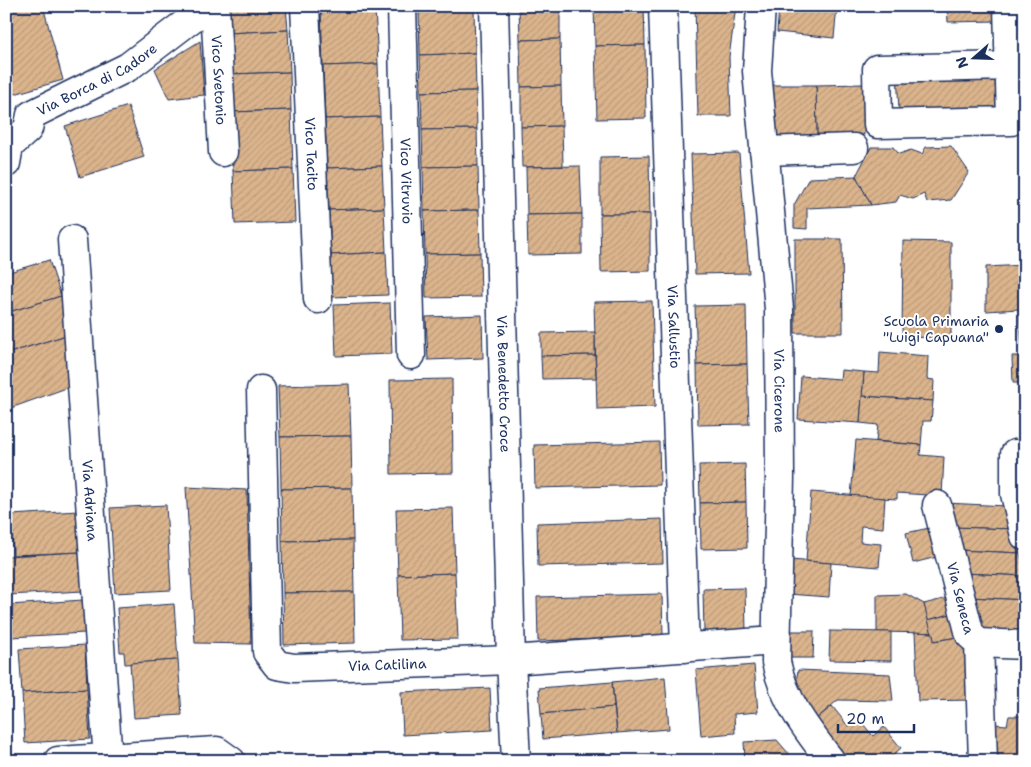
<svg xmlns="http://www.w3.org/2000/svg" width="1031" height="767" font-family="'Shantell Sans',sans-serif">
<style>
.building{fill:url(#building-hatch);stroke:#1b2f5e}
.lines{fill:none;stroke-linecap:round;stroke-linejoin:round}
.minor-casing{stroke:#1b2f5e;stroke-width:31}
.minor{stroke:#fff;stroke-width:28}
.poi-dot{fill:#1b2f5e;stroke:#fff;stroke-width:2}
.labels{text-anchor:middle;dominant-baseline:central;stroke-width:4;stroke-linejoin:round;paint-order:stroke}
.street-label{font-size:14px;fill:#1b2f5e;stroke:#fff}
.poi-label{font-size:14px;fill:#1b2f5e;stroke:#fff;text-anchor:end}
</style>
<defs>
<pattern id="building-hatch" width="6" height="6" patternUnits="userSpaceOnUse" patternTransform="scale(1.25)"><rect width="6" height="6" fill="#dbb48c"/><path d="M-1 1l2-2M0 6l6-6M5 7l2-2" fill="none" stroke="#bb9b7b"/></pattern>
</defs>
<rect width="100%" height="100%" fill="#fff"/>
<filter id="ink" filterUnits="userSpaceOnUse"><feTurbulence type="fractalNoise" baseFrequency=".02" numOctaves="2"/><feDisplacementMap in="SourceGraphic" scale="10" xChannelSelector="R" yChannelSelector="G"/><feConvolveMatrix kernelMatrix="1 2 1 2 8 2 1 2 1" color-interpolation-filters="sRGB"/></filter>
<g filter="url(#ink)">
<!-- building -->
<g class="building">
<path d="M23 6H43L63 80 11 95 6 77V10Z"/>
<path d="M227 6H286L288 30 228 33Z"/>
<path d="M321 6H375V8L321 10Z"/>
<path d="M419 6H474V9L419 11Z"/>
<path d="M519 6H560V39L520 40Z"/>
<path d="M594 6H644L645 45 595 46Z"/>
<path d="M695 6H736L729 57 731 116H698Z"/>
<path d="M779 6H837L834 38 777 32Z"/>
<path d="M947 6H997V21L948 22Z"/>
<path d="M375 8 378 64 323 66 321 10Z"/>
<path d="M474 9 475 53 420 55 419 11Z"/>
<path d="M288 30 290 72 230 74 228 33Z"/>
<path d="M560 39 561 86 521 87 520 40Z"/>
<path d="M200 41 204 95 169 99 155 69Z"/>
<path d="M645 45 646 118 597 119 595 46Z"/>
<path d="M475 53 476 91 421 92 420 55Z"/>
<path d="M378 64 380 117 325 119 323 66Z"/>
<path d="M995 69 996 108 899 111 897 72Z"/>
<path d="M290 72 291 110 231 112 230 74Z"/>
<path d="M863 84 864 135 817 136 816 85Z"/>
<path d="M769 85H816L817 136 770 137Z"/>
<path d="M561 86 562 126 521 127V87Z"/>
<path d="M476 91 477 129 422 130 421 92Z"/>
<path d="M128 106 144 157 80 177 65 126Z"/>
<path d="M291 110 293 169 233 171 231 112Z"/>
<path d="M380 117 382 166 327 168 325 119Z"/>
<path d="M562 126 563 166 522 167 521 127Z"/>
<path d="M477 129 478 166 423 167 422 130Z"/>
<path d="M951 146 969 172 951 200 927 202 924 194 913 199 900 195 896 202 871 205 856 176 871 147H893L899 154 911 150 922 154 926 147Z"/>
<path d="M739 153 749 273 695 274 691 154Z"/>
<path d="M649 156 650 214H600V157Z"/>
<path d="M382 166 384 208 329 210 327 168Z"/>
<path d="M478 166 479 210 424 211 423 167Z"/>
<path d="M580 166 582 214 527 215 526 167Z"/>
<path d="M293 169 295 222 235 224 233 171Z"/>
<path d="M856 176 871 205 807 208V229L794 228V205L809 178Z"/>
<path d="M384 208 386 252 331 255 329 210Z"/>
<path d="M479 210 480 253 425 254 424 211Z"/>
<path d="M582 214V254L528 255 527 215Z"/>
<path d="M600 214H650V271L601 272Z"/>
<path d="M795 239H842L843 333H795Z"/>
<path d="M903 241 951 242V338L902 337Z"/>
<path d="M386 252 388 295 332 297 331 255Z"/>
<path d="M480 253 481 297 426 298 425 254Z"/>
<path d="M49 260 61 296 6 313V273Z"/>
<path d="M1025 265V383H1013L1012 356H1022L1019 309 986 311V267Z"/>
<path d="M61 296 73 333 6 354V313Z"/>
<path d="M652 301 655 407 597 409 594 302Z"/>
<path d="M390 303 392 354 336 356 334 305Z"/>
<path d="M746 305 747 364 697 365 695 306Z"/>
<path d="M482 315 483 358 428 360 426 317Z"/>
<path d="M595 332V355L541 356V333Z"/>
<path d="M73 333 72 386 8 409 6 354Z"/>
<path d="M880 352 928 356 927 379 934 380 933 401 862 396 864 372 879 373Z"/>
<path d="M595 355 596 378 542 379 541 356Z"/>
<path d="M747 364 749 424 698 425 697 365Z"/>
<path d="M841 370 864 372 860 423 798 419 801 376 840 379Z"/>
<path d="M452 379 453 473 391 474 390 380Z"/>
<path d="M349 384 351 436 280 437 278 386Z"/>
<path d="M862 396 933 401 931 421H923L921 445 876 441 878 425 860 423Z"/>
<path d="M351 436 352 488 281 489 280 437Z"/>
<path d="M856 440 921 445 920 455 944 457 942 496 897 493V499L851 496Z"/>
<path d="M659 442 660 485 535 488 534 445Z"/>
<path d="M745 464 746 502 700 503 699 465Z"/>
<path d="M186 487 247 490 251 644 195 643Z"/>
<path d="M352 488 353 540 282 541 281 489Z"/>
<path d="M811 492 885 498 883 528 861 526 860 542 881 544 879 567 806 561Z"/>
<path d="M746 502 747 548 701 549 700 503Z"/>
<path d="M945 503 1007 506 1014 529 951 527Z"/>
<path d="M166 505 171 590 115 593 110 508Z"/>
<path d="M453 508 455 573 398 575 396 509Z"/>
<path d="M78 511 81 552 13 555 11 515Z"/>
<path d="M662 519 663 563 538 566 537 523Z"/>
<path d="M951 527 1014 529 1020 553 957 550Z"/>
<path d="M929 528 937 557 913 563 906 533Z"/>
<path d="M353 540 354 592 283 593 282 541Z"/>
<path d="M957 550 1020 553 1025 576 963 573Z"/>
<path d="M81 552 83 591 9 595 7 556Z"/>
<path d="M790 560 831 563 829 597 787 594Z"/>
<path d="M455 573 458 639 400 640 398 575Z"/>
<path d="M963 573 1025 576V600L969 597Z"/>
<path d="M745 588 746 632 704 633 703 589Z"/>
<path d="M354 592 355 643 284 645 283 593Z"/>
<path d="M662 594 663 637 538 641 537 597Z"/>
<path d="M906 594 924 604 933 633 877 632V595Z"/>
<path d="M969 597 1025 600V635L978 632Z"/>
<path d="M947 598 951 614 928 620 924 604Z"/>
<path d="M83 600 85 633 11 637 9 605Z"/>
<path d="M174 604 178 660 125 664 124 652H120L117 608Z"/>
<path d="M951 614 958 637 934 641 928 620Z"/>
<path d="M789 631H814L813 658H789Z"/>
<path d="M830 631 891 632V661L829 660Z"/>
<path d="M915 632 933 633 934 641 958 637 972 646 973 700 918 701Z"/>
<path d="M85 645 87 689 22 693 19 649Z"/>
<path d="M178 660 182 715 134 718 130 663Z"/>
<path d="M754 665 758 712 734 714 735 733 701 736 696 670Z"/>
<path d="M798 670 890 674 893 701 838 700 816 719 798 696 796 684Z"/>
<path d="M665 677 669 729 617 733 612 682Z"/>
<path d="M612 682 614 707 541 714 539 688Z"/>
<path d="M490 688 492 730 403 735 401 692Z"/>
<path d="M87 689 90 739 25 743 22 693Z"/>
<path d="M832 706 848 726 858 718 873 736 884 727 901 748 886 761H850L816 719Z"/>
<path d="M614 707 617 733 543 739 541 714Z"/>
<path d="M1009 716H1025V761H994V724L1007 725Z"/>
<path d="M777 740 795 761H732V758H745L744 742Z"/>
<path d="M670 755 671 761H629L628 759Z"/>
</g>
<g class="lines">
<!-- minor casing -->
<g class="minor-casing">
<g id="minor">
<path id="s1" d="M215 6 223 152"/>
<path id="s2" d="M305 6 318 299"/>
<path id="s3" d="M402 6 411 355"/>
<path id="s4" d="M494 6 511 660 516 761"/>
<path id="s5" d="M663 6 685 648"/>
<path id="s6" d="M761 6 757 71 779 309 780 476 776 662C784 701 807 730 831 761"/>
<path d="M1008 6 1011 121 878 124 877 69 1010 66"/>
<path d="M764 151 854 148"/>
<path id="s7" d="M6 163 9 146 28 129 31 115 128 67 208 6"/>
<path id="s8" d="M72 240 108 761"/>
<path id="s9" d="M261 390 267 652 277 665 294 668 511 660 775 641"/>
<path d="M1015 454V494L1025 536"/>
<path id="s10" d="M937 505 970 635 979 643 1025 645"/>
<path d="M979 643 983 761"/>
<path d="M58 761 217 751 231 761"/>
</g>
</g>
<!-- minor -->
<use href="#minor" class="minor"/>
</g>
</g>
<!-- markers -->
<circle class="poi-dot" cx="999" cy="329" r="5"/>
<g class="labels">
<!-- street labels -->
<g class="street-label">
<text stroke="none"><textPath href="#s7" startOffset="132">Via Borca di Cadore</textPath></text>
<text stroke="none"><textPath href="#s1" startOffset="74">Vico Svetonio</textPath></text>
<text stroke="none"><textPath href="#s2" startOffset="148">Vico Tacito</textPath></text>
<text stroke="none"><textPath href="#s3" startOffset="175">Vico Vitruvio</textPath></text>
<text stroke="none"><textPath href="#s5" startOffset="321">Via Sallustio</textPath></text>
<text stroke="none"><textPath href="#s4" startOffset="378">Via Benedetto Croce</textPath></text>
<text stroke="none"><textPath href="#s6" startOffset="386">Via Cicerone</textPath></text>
<text stroke="none"><textPath href="#s8" startOffset="261">Via Adriana</textPath></text>
<text stroke="none"><textPath href="#s10" startOffset="96">Via Seneca</textPath></text>
<text stroke="none"><textPath href="#s9" startOffset="389">Via Catilina</textPath></text>
</g>
<!-- poi labels -->
<g class="poi-label">
<text x="989" y="321">Scuola Primaria<tspan x="989" dy="16">"Luigi Capuana"</tspan></text>
</g>
</g>
<!-- margin -->
<rect width="1031" height="767" fill="none" stroke="#fff" stroke-width="25"/>
<rect x="12" y="12" width="1006" height="742" fill="none" stroke="#1b2f5e" stroke-width="2" filter="url(#ink)"/>
<!-- north arrow -->
<g transform="translate(974 58) rotate(250)" stroke="#ffffff" stroke-width="4" paint-order="stroke">
<path d="M0-4L9 19L0 12L-9 19Z" fill="#1b2f5e"/>
<text y="-8" font-size="14" font-weight="bold" text-anchor="middle" fill="#1b2f5e">N</text>
</g>
<!-- scale -->
<path d="M838 724v8h76v-8" fill="none" stroke="#1b2f5e" stroke-width="2.5"/>
<text x="846" y="724" font-size="15" fill="#1b2f5e" stroke="#ffffff" stroke-width="4" paint-order="stroke">20 m</text>
</svg>
